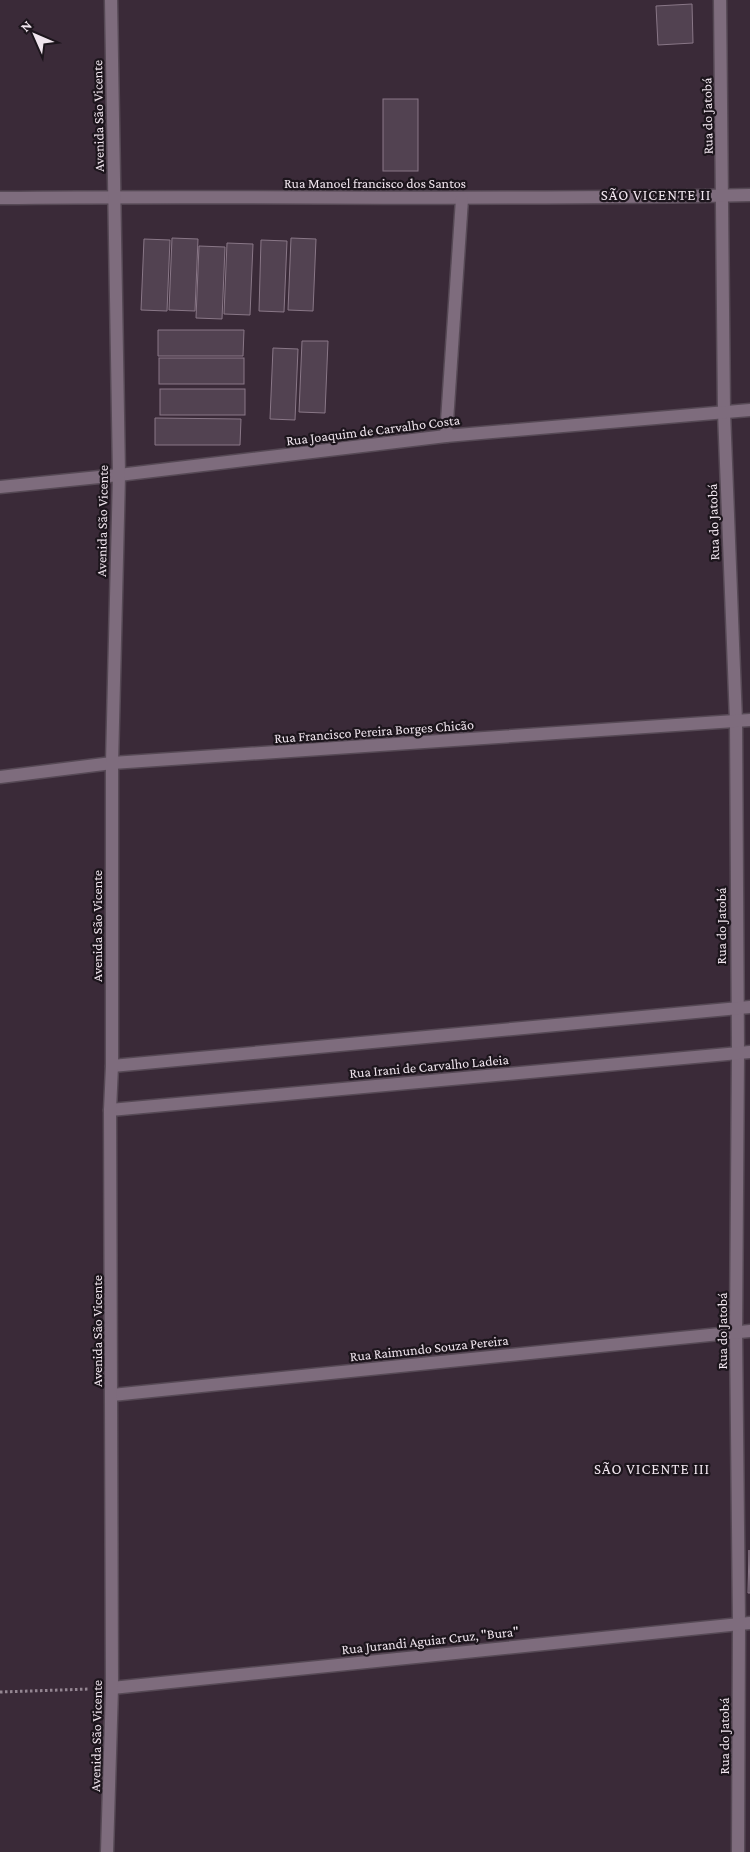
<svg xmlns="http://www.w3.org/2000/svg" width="750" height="1852" font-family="'Crimson Pro',serif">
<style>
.building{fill:#524251;stroke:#897787}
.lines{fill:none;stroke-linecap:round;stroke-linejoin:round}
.minor-casing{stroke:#564955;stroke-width:15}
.path{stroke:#948692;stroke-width:3;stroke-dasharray:2.5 2.5;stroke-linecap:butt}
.minor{stroke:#7e6c7d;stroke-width:12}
.labels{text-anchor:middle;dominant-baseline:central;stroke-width:4.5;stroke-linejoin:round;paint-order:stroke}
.street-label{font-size:14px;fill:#f0e5ee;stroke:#1c151c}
.neighbourhood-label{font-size:15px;letter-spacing:1px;fill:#f0e5ee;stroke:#1c151c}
</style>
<rect width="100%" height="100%" fill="#3a2a38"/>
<!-- building -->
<g class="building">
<path d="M692 4 693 43 658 45 656 6Z"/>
<rect x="383" y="99" width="35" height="72"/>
<path d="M172 238 198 239 195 311 169 310Z"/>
<path d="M291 238 316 239 313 311 288 310Z"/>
<path d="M144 239 170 240 167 311 141 310Z"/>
<path d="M261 240 287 241 284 312 259 311Z"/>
<path d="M227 243 253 244 250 315 224 314Z"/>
<path d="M199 246 225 247 222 319 196 318Z"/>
<path d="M158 330H244L243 356H158Z"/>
<path d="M302 341H328L325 413 299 412Z"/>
<path d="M273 348 298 349 295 420 270 419Z"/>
<rect x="159" y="358" width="85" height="26"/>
<rect x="160" y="389" width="85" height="26"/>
<path d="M155 418 241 419 240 445H155Z"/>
<path d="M749 1550 750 1593H748Z"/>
</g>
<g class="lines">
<!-- minor casing -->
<g class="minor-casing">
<g id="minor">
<path d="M720 0 724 412 736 721 738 1053 736 1332 739 1624 738 1852"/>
<path d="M0 198C250 195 500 201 750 195"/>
<path d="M446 436 462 199"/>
<path d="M0 487 119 475 446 436 750 410"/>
<path d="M0 777 112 763 750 720"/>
<path d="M112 1066 750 1007"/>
<path d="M110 1110 750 1052"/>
<path d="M112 1395 750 1331"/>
<path d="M112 1688 750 1623"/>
<path d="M107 1852 112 1688 110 1110 112 1066V763L119 475 111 0"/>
</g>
</g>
<!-- path -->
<path class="path" d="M0 1692 89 1689"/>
<!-- minor -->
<use href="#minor" class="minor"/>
</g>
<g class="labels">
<!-- street labels -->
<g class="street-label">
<text transform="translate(98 116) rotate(-91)">Avenida São Vicente</text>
<text transform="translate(707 116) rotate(-91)">Rua do Jatobá</text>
<text x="375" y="183">Rua Manoel francisco dos Santos</text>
<text transform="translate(373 430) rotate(-7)">Rua Joaquim de Carvalho Costa</text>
<text transform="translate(102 521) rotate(-89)">Avenida São Vicente</text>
<text transform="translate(713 522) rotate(-92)">Rua do Jatobá</text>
<text transform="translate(374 731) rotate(-4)">Rua Francisco Pereira Borges Chicão</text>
<text transform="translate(97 926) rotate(-90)">Avenida São Vicente</text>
<text transform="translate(721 926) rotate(-90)">Rua do Jatobá</text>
<text transform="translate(429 1066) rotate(-5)">Rua Irani de Carvalho Ladeia</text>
<text transform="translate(97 1331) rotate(-90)">Avenida São Vicente</text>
<text transform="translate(722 1331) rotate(-90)">Rua do Jatobá</text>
<text transform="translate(429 1348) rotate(-6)">Rua Raimundo Souza Pereira</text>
<text transform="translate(430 1640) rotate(-6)">Rua Jurandi Aguiar Cruz, "Bura"</text>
<text transform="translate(96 1736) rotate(-89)">Avenida São Vicente</text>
<text transform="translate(724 1736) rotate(-90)">Rua do Jatobá</text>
</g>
<!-- neighbourhood labels -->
<g class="neighbourhood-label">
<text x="656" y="195">SÃO VICENTE II</text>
<text x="652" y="1469">SÃO VICENTE III</text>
</g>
</g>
<!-- north arrow -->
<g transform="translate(35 35) rotate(315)" stroke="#1c151c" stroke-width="4" paint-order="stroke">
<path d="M0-4L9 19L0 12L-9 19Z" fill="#f0e5ee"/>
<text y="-8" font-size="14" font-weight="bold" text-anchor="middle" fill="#f0e5ee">N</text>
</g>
</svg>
